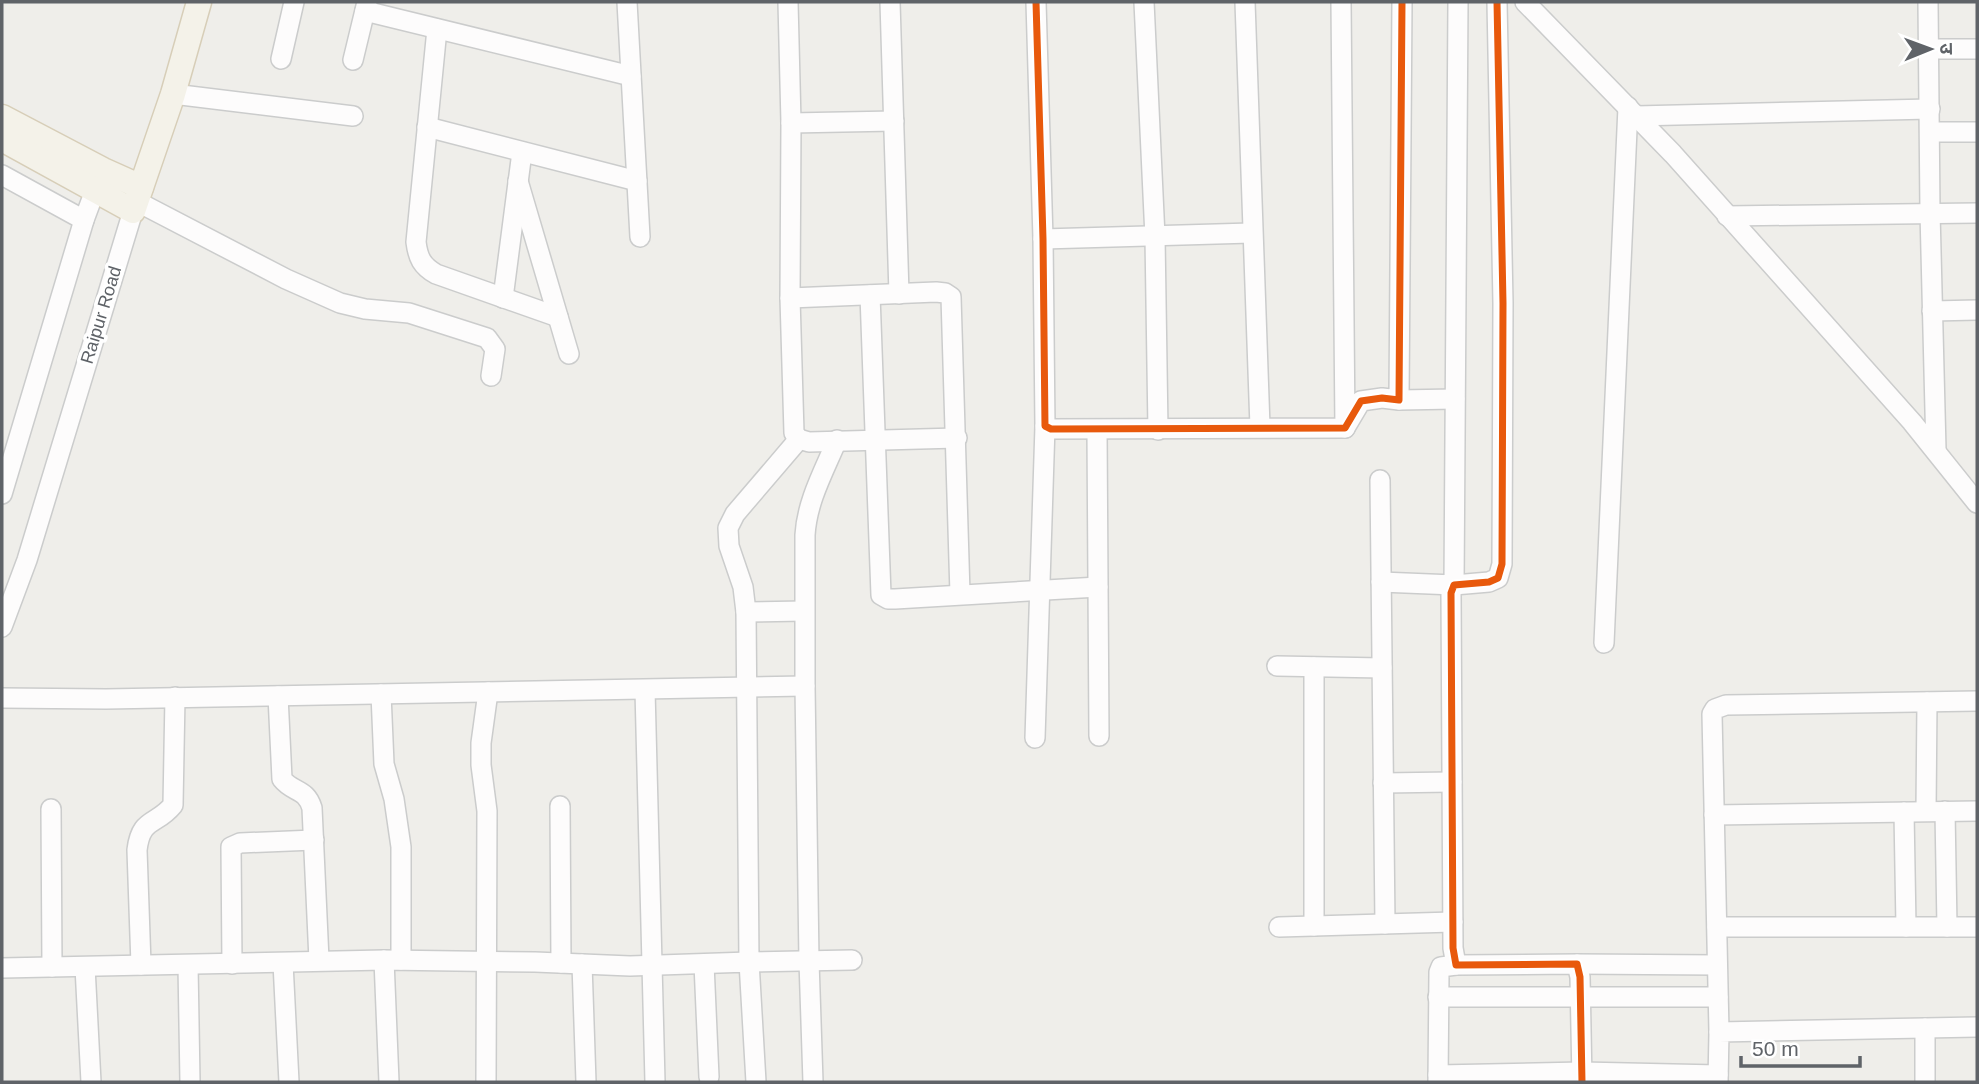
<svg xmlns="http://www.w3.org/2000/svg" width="1979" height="1084" font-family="Helvetica,'Noto Sans Devanagari',sans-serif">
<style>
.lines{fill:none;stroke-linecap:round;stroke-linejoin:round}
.minor-casing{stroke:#cbcccc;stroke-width:22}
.major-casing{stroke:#d7ceb8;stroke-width:27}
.minor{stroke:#fdfcfc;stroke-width:19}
.major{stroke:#f4f2e9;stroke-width:24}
.cycleway-casing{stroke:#fff;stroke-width:11}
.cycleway{stroke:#e8590c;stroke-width:7}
.labels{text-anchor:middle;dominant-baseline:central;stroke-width:7;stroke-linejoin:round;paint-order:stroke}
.street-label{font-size:18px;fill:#5f6368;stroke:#fff}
</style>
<rect width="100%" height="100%" fill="#efeeea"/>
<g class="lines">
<!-- minor casing -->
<g class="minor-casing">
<g id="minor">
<path d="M627 2 640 237"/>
<path d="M788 2 791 123 790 298 794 433 799 439 809 442 957 438"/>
<path d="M890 2 899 294"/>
<path d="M1036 2 1043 239 1045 426 1051 429 1345 428 1361 401 1382 398 1399 400 1402 2"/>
<path d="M1144 2 1155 237 1158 430"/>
<path d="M1245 2 1260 427"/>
<path d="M1341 2 1345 428"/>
<path d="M1497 2 1503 303 1502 564 1498 578 1489 582 1454 585 1451 593 1453 948 1456 965 1577 964 1580 977 1582 1082"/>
<path d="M1525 2 1673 154 1912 422 1977 503"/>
<path d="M1928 2 1930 212 1936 450"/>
<path d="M365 11 631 76"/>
<path d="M437 29 416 242C418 258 422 266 436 274L558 317"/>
<path d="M1929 49H1977"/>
<path d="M281 59 294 2"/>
<path d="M353 60 367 2"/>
<path d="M173 94 353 116"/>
<path d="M1636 116 1930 109"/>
<path d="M791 123 894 121"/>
<path d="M427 127 637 181"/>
<path d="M1930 132H1977"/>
<path d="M2 175 84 220"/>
<path d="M518 181 569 354"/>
<path d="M136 201 286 279 340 303 365 309 409 313 487 338 495 349 491 376"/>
<path d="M1727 216 1977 213"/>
<path d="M1043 239 1251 233"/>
<path d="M870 295 881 595 888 599H895L1098 587"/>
<path d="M503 298 522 152"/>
<path d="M790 298 936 292 945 293 951 297 960 594"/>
<path d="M1932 311 1977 310"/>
<path d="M1399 400 1455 399"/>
<path d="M1097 430 1099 736"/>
<path d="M799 439 735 514 728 528 729 546 743 587 746 612 749 962 852 960"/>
<path d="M1380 480 1385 924"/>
<path d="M2 494 84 220 100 177"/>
<path d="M1381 582 1454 585 1458 2"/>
<path d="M746 612 804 611"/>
<path d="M2 627 27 560 133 211"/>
<path d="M1604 643 1628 107"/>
<path d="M1277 666 1382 668"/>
<path d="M1314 667V926"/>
<path d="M645 690 655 1082"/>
<path d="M381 694 384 764 394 799 401 847V960"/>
<path d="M278 696 282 779C293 793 306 788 312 808L319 960"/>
<path d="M2 698 106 699 805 686"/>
<path d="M1035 738 1045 426"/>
<path d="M1383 783 1452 782"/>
<path d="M560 806 561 963"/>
<path d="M51 809 52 967"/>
<path d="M1926 811 1927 702"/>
<path d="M1945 811 1947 927"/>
<path d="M1904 812 1906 927"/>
<path d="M1714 815 1977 811"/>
<path d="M1279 927 1453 922"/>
<path d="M1717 927H1977"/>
<path d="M384 960 389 1082"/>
<path d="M283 963 289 1082"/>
<path d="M232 964 231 847 240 843 314 840"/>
<path d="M582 964 586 1082"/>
<path d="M704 964 709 1077"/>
<path d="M1577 964 1717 965"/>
<path d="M141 965 137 850C141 817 156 826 173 805L175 697"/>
<path d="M188 965 190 1082"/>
<path d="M85 967 91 1082"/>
<path d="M2 968 384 960 535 962 630 966 749 962 756 1082"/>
<path d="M1438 997H1718"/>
<path d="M1719 1032 1712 714 1715 709 1726 705 1977 701"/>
<path d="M1438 1075 1582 1072 1718 1075"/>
<path d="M486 1082 487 811 481 765V743L488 692"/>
<path d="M813 1082 809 961 805 686V535C807 501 824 471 837 440"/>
<path d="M1438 1082 1439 972 1441 967 1456 965"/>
<path d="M1718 1082 1719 1032 1977 1027"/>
<path d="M1925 1082V1028"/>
</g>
</g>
<!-- major casing -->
<g class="major-casing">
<g id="major">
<path d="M2 117 103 170 141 187"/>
<path d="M2 139 133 211 173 94 199 2"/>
</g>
</g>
<!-- minor -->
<use href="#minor" class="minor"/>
<!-- major -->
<use href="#major" class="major"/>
<!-- cycleway casing -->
<g class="cycleway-casing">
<g id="cycleway">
<path d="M1036 2 1043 239 1045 426 1051 429 1345 428 1361 401 1382 398 1399 400 1402 2"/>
<path d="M1497 2 1503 303 1502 564 1498 578 1489 582 1454 585 1451 593 1453 948 1456 965 1577 964 1580 977 1582 1082"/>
</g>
</g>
<!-- cycleway -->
<use href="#cycleway" class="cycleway"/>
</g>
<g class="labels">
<!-- street labels -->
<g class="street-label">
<text transform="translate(101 315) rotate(-73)">Raipur Road</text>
</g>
</g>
<!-- border -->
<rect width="1979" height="1084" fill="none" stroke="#5f6368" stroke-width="7"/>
<!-- north arrow -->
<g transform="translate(1930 49) rotate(89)" stroke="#ffffff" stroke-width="5" paint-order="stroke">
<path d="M0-5L12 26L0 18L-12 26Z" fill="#5f6368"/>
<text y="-10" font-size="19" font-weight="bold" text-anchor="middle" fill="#5f6368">उ</text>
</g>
<!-- scale -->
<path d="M1741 1056v10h119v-10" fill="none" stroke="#5f6368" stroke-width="3.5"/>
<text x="1752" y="1056" font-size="21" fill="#5f6368" stroke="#ffffff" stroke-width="5" paint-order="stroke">50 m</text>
</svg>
